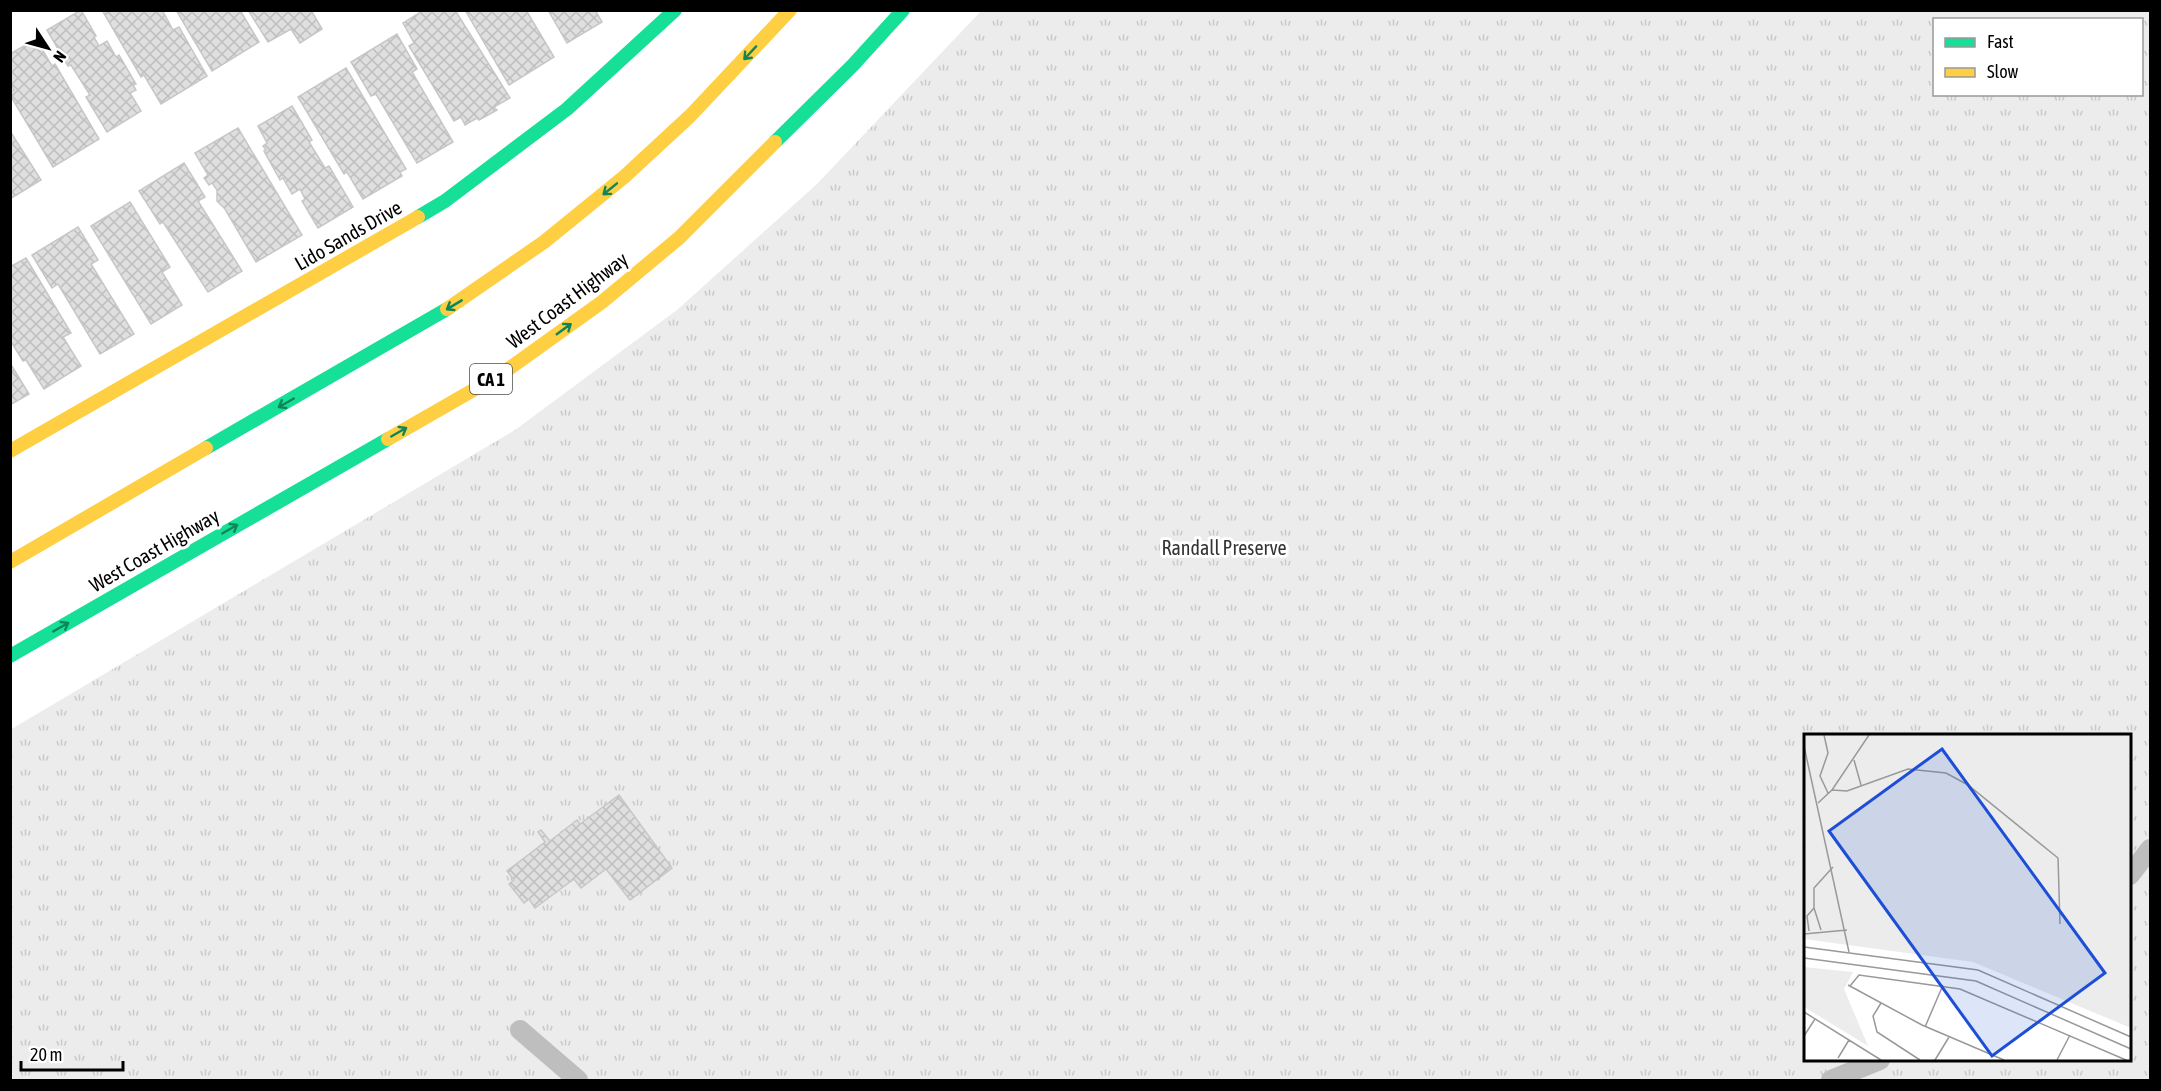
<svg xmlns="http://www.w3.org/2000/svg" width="2161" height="1091" font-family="'Asap Condensed',sans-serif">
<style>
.park{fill:url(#park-tufts);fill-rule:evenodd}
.building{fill:url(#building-cross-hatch);stroke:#c7c7c7;stroke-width:1.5}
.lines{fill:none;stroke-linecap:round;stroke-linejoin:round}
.lane{stroke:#bebebe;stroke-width:20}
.fast{stroke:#16e098;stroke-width:14}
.slow{stroke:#ffcf43;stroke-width:14}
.oneway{stroke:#0d865b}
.labels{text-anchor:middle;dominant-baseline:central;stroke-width:6;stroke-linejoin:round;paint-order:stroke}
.shield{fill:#fff;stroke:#4c4c4c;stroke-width:1.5}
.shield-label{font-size:18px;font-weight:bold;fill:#000}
.street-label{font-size:20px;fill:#000;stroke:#fff}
.park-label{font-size:20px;fill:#333;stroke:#fff}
.inset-road{fill:none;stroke:#999;stroke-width:1.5}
.view{fill:#1d4ed8;fill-opacity:0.15;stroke:#1d4ed8;stroke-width:3}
.inset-edge{fill:none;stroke:#000;stroke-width:3}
</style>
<defs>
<pattern id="park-tufts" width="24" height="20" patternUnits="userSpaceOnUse" patternTransform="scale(1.5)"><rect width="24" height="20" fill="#ececec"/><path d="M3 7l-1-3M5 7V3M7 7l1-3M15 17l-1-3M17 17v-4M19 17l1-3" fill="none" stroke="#c9c9c9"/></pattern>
<pattern id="building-cross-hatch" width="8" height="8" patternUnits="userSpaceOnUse" patternTransform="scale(1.5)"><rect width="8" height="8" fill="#dfdfdf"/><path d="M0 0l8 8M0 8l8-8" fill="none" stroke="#bebebe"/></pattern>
</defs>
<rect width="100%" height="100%" fill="#fff"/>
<!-- park -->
<path class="park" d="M981 11H2150V1080H11L10 730 515 430 677 310 817 184ZM1934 20H2142V94H1934ZM1806 736H2130V1060H1806Z"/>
<!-- building -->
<g class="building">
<path d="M81 10 96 36 94 37 99 46 107 41 116 57 119 55 136 84 133 85 136 90 130 93 141 111 107 132 86 97 90 95 71 65 68 66 47 30Z"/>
<path d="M102 10H162L173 30 179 27 207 76 161 104 144 75 141 77Z"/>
<path d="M176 10H240L259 42 212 71Z"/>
<path d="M248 10H311L322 29 300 43 291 29 268 42Z"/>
<path d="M424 10H455L510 98 494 107 497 110 479 120 477 118 465 125 461 117 454 121 409 46 414 43 403 23Z"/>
<path d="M465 10H526L554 57 509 85Z"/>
<path d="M548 10H595L602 22 567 43Z"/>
<path d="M397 34 417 69 412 72 453 142 417 163 376 94 371 96 351 62Z"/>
<path d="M36 39 52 66 55 64 99 139 53 167 10 95V92L14 90 10 83V54Z"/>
<path d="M346 68 406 169 400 172 402 176 363 199 347 172 344 174 298 97Z"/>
<path d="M292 106 312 140 309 142 325 168 329 166 353 207 318 228 302 201 305 199 300 189 292 194 283 178 280 180 264 151 266 150 263 146 267 143 258 126Z"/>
<path d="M238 128 302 235 256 262 225 209 217 201V190L212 183 209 185 204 178 208 175 195 153Z"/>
<path d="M10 131 41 180 10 199Z"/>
<path d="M184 163 205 197 198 201 242 271 208 292 163 222 160 224 139 191Z"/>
<path d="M130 202 170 267 162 272 182 305 151 324 91 226Z"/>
<path d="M78 227 98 260 91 264 134 334 100 354 58 284 52 288 32 255Z"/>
<path d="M26 258 71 333 63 337 81 366 44 389 26 360 23 361 10 340V267Z"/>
<path d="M10 363 29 394 10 405Z"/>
<path d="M619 795 672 868 630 900 606 869 581 888 574 879 535 908 529 899 524 903 509 884 514 880 507 871 545 842 538 832 541 830 550 841 577 820 580 824Z"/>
</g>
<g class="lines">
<!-- lane -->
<g class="lane">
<path d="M2130 875 2150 849"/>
<path d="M520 1030 578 1080"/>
<path d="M1831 1080 1880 1060"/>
</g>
<!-- fast -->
<g class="fast">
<path d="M775 142 853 65 903 10"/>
<path d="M418 217 445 201 567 109 675 10"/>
<path d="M206 448 447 309"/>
<path d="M10 656 388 439"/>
</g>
<!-- slow -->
<g class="slow">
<path d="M447 309 544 242 624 177 690 116 790 10"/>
<path d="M388 439 503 373 602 302 679 238 775 142"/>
<path d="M10 451 418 217"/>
<path d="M10 562 206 448"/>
</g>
</g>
<!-- one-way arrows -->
<defs><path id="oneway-shaft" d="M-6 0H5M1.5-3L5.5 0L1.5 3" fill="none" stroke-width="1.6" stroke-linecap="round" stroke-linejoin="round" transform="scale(1.5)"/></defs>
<g class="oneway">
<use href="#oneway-shaft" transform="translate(750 53) rotate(133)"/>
<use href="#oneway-shaft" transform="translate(610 189) rotate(141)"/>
<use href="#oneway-shaft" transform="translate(454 305) rotate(149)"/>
<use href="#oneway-shaft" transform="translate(564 329) rotate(-36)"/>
<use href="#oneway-shaft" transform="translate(286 403) rotate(150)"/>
<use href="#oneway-shaft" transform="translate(399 432) rotate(-30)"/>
<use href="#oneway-shaft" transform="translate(230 529) rotate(-30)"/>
<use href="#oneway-shaft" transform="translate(61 627) rotate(-30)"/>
</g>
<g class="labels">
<!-- shield labels -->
<rect class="shield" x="470" y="364" width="42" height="30" rx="4.5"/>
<g class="shield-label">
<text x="491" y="379">CA 1</text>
</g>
<!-- street labels -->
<g class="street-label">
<text transform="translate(348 235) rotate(-30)">Lido Sands Drive</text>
<text transform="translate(567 300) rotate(-37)">West Coast Highway</text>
<text transform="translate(154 550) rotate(-30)">West Coast Highway</text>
</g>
<!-- park labels -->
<g class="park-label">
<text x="1224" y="547">Randall Preserve</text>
</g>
</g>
<!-- overview -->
<g transform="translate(1804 734)">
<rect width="327" height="327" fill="#fff"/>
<path d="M0 1H327V294L169 228 0 205ZM0 233 49 238 40 255 64 312 0 273Z" fill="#ececec"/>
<path d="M26 239 37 258 15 268 7 250ZM42 263 48 284 30 291 20 272Z" fill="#ececec"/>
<path class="inset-road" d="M20 1 24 19 16 42 24 59M0 12 45 218M50 26 57 51M28 56 65 1M14 69 28 56 43 57 104 35 142 39 164 51 254 124 256 190M17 196 10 174V154L29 133M5 197 3 182 10 174M0 200 43 196M0 213 174 236 327 303M0 224 172 247 327 315M44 251 118 291 200 326M46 252 55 241 156 255 322 326M77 269 69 282 73 298 116 326M0 278 77 326M121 293 139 251M0 302 11 285M34 324 45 306M131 326 145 303M253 326 266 301"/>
<path class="view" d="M138 15 301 239 188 322 25 97Z"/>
<rect width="327" height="327" class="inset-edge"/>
</g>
<!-- border -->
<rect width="2161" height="1091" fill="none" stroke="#000000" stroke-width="24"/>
<!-- legend -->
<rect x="1933" y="18" width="210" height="78" fill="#ffffff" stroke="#999999" stroke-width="1.5"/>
<rect x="1945" y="38" width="30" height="9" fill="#16e098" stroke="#999999" stroke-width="1.5"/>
<text x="1987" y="48" font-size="18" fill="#000000">Fast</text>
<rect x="1945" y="68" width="30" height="9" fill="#ffcf43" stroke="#999999" stroke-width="1.5"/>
<text x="1987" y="78" font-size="18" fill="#000000">Slow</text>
<!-- north arrow -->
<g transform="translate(48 48) rotate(126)" stroke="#ffffff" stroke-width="4.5" paint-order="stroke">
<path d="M0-4.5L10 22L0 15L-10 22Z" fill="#000000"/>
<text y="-9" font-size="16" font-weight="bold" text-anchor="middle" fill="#000000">N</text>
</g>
<!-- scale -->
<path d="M21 1061v9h102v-9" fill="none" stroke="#000000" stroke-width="3"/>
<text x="30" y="1061" font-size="18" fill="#000000" stroke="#ffffff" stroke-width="4.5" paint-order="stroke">20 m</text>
</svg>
